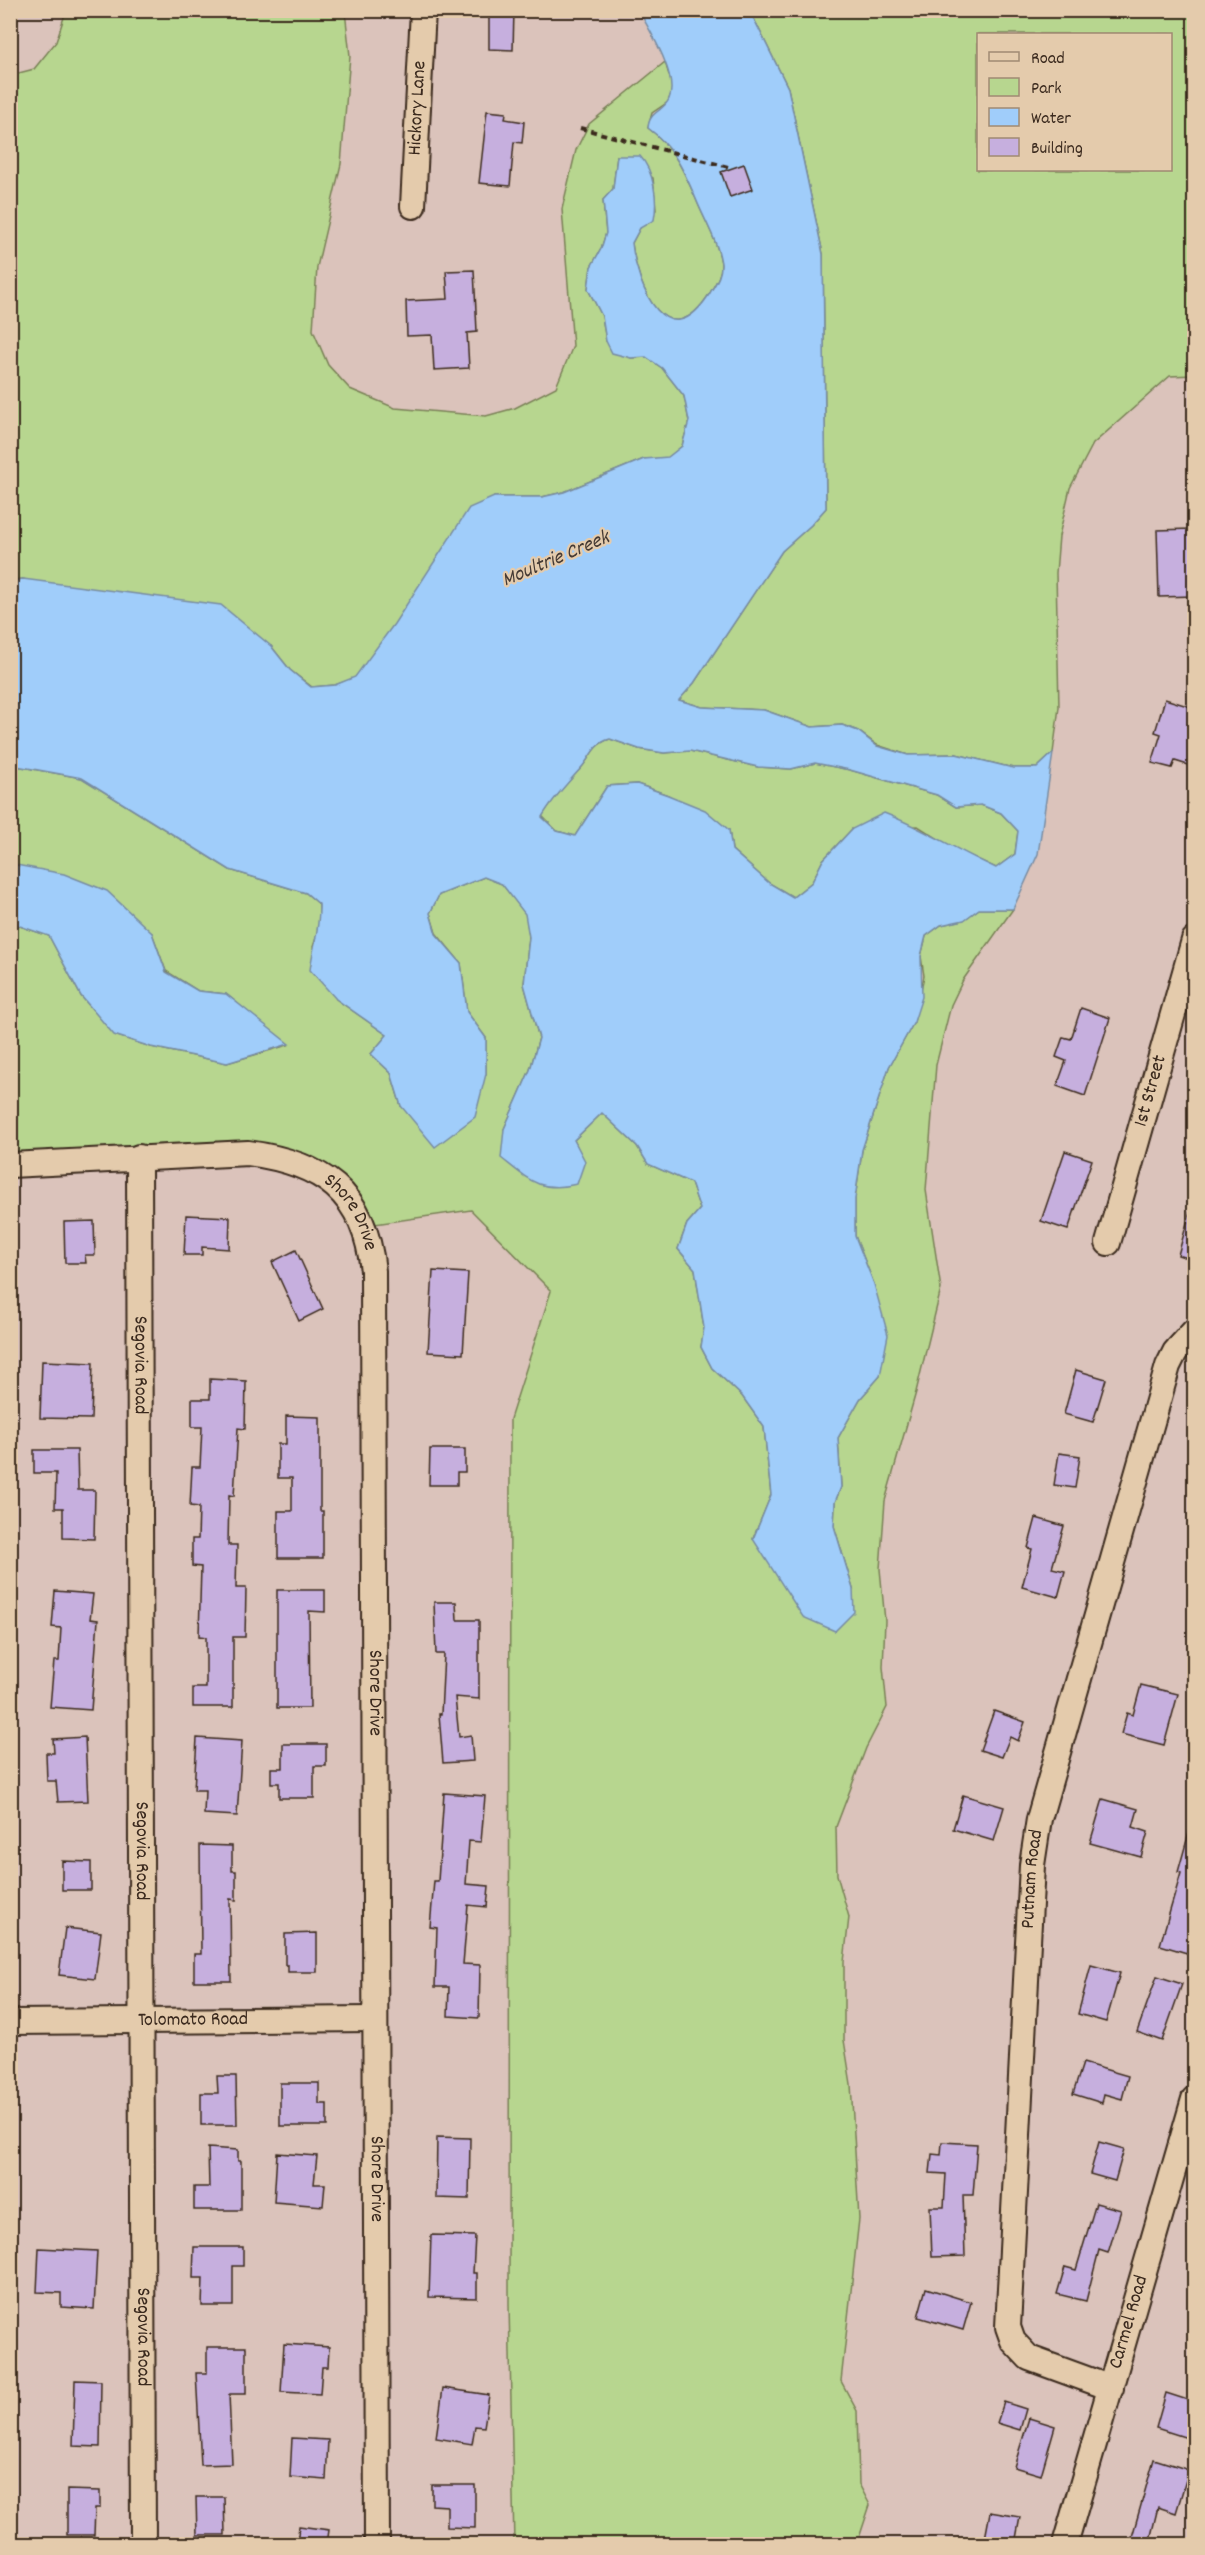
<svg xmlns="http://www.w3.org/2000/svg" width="1205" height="2555" font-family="Dekko,sans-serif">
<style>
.green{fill:#b7d68f;stroke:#798056;stroke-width:1.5;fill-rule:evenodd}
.water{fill:#a0cdfa;stroke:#788ca2;stroke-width:1.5;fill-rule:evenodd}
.building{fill:#c6afde;stroke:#3b2a1e;stroke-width:1.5}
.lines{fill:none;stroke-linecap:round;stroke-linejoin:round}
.minor-casing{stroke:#3b2a1e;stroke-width:28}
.path{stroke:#3b2a1e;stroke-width:4;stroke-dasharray:6 4.5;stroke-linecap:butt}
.minor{stroke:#e4cbac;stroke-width:24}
.labels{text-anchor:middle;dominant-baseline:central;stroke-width:4.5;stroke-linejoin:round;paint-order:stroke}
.street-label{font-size:20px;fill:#3b2a1e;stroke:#e4cbac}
.water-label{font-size:21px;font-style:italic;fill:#453a34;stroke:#e4cbac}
</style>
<rect width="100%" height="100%" fill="#dbc3bb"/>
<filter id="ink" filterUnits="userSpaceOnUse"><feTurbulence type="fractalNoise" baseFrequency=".0167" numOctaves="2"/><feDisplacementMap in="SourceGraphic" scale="12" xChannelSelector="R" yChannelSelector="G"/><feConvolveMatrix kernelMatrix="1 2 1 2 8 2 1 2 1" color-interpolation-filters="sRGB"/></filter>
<g filter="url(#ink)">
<!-- green -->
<g class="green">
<path d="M66 11H345L350 56 341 164 317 267 313 330 328 365 350 389 395 408 486 416 515 408 556 387 573 346 562 209 576 150 589 124 665 62 673 88 668 102 652 113 648 128C673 146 684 171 696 199 704 219 718 242 721 263 722 275 715 284 710 293 668 360 637 288 632 243L640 228 656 210 653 178 617 156 613 189 603 200 606 233 601 249 591 267 588 289 602 316 606 341 631 358 646 357 662 368 684 396 689 421 682 446 668 458 644 459 564 492 542 497H494L355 678 335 685 312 687 290 670 271 646 23 579 11 580V75L34 69 56 42Z"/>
<path d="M750 11H1194V375L1170 376 1093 444 1070 488 1059 536 1056 573 1059 707 1053 753 1037 768H1013L956 754 908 755 877 745 858 731 842 725 812 727 764 710 702 707 679 700 694 683 782 551 811 525 826 508 823 254 788 88ZM978 34H1170V170H978Z"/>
<path d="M610 739 639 749 664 753 690 751 758 767 791 769 815 763 850 770 937 795 956 807 981 805 1001 813 1018 831 1015 854 996 868 951 847 918 826 852 829 823 860 812 882 793 897 769 883 732 850 729 830 668 795 637 784 607 786 575 836 557 831 542 816C553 798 566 784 581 768 591 757 593 744 610 739Z"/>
<path d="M11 765 82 778 230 870 306 893 319 904 320 926 313 947 336 999 387 1035 371 1054 391 1073 401 1106 486 1074V1038L467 1012 461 963 436 933 430 913 439 895 484 877 502 884 526 914 529 937 524 984 539 1038 530 1070 504 1129 584 1161 574 1140 602 1113 637 1146 648 1164 691 1183 700 1209 687 1224 678 1249 695 1269 704 1328 701 1347 712 1368 742 1396 764 1427 771 1495 753 1539 853 1589 834 1526 835 1502 841 1487 838 1438 860 1399 880 1376 874 1284 855 1236V1199L862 1150 889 1067 914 1022 924 976 921 956 926 936 941 925 963 920 979 909H1013L963 980 951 1005 936 1065 926 1190 941 1289 916 1392 885 1501 880 1569 885 1621 883 1667 887 1707 866 1748 836 1827 837 1875 849 1917 844 1962V2040L851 2084 859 2219 841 2381 857 2411 859 2484 870 2505 857 2544H514L509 2305 510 1419 551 1291 471 1210 375 1224 341 1178 300 1155 11 1160V923L49 936 81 996 115 1035 151 1047 227 1063 288 1045 226 994 198 991 166 971 152 933 30 869 11 864Z"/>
</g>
<!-- water -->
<g class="water">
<path d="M639 11H750L788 88 823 254 826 508 811 525 782 551 694 683 679 700 702 707 764 710 812 727 842 725 858 731 877 746 908 755 956 754 1013 768H1037L1053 753 1038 854 1013 909H979L964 920 941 925 926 936 921 956 922 997 914 1022 889 1067 862 1150 855 1199V1236L874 1284 888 1335 880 1376 860 1399 838 1438 841 1487 835 1502 834 1526 853 1589 854 1612 835 1631 803 1617 753 1539 771 1495 764 1427 742 1396 712 1368 701 1347 704 1328 695 1269 678 1249 687 1224 700 1209 691 1183 648 1164 637 1146 602 1113 574 1140 585 1161 577 1184C540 1193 529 1180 501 1158L504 1129 530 1070 539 1038 524 984 529 937 525 914 502 884 484 877 439 895 430 913 436 934 461 963 467 1012 486 1038V1074L475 1117 435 1147 401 1106 391 1073 371 1054 387 1035 336 999 310 970C313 947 320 927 319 904L306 893 230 870 82 778 11 765 10 581 23 579 221 605 271 646 290 670 311 687 335 685 355 677 394 624 469 508 494 497H542L564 492 644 459 668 457 682 446 689 421 684 396 662 368 646 357 631 358 612 353 606 341 602 316 588 289 591 267 601 249 606 233 603 200 613 189 617 156H640C654 171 658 200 654 220L640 228 632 243C637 288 668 360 710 293 715 284 722 275 721 263 718 242 704 219 696 199 684 171 673 146 648 128 649 111 663 112 669 99 679 77 650 31 639 11ZM610 739 639 749 664 753 690 751 758 767 791 769 815 763 850 770 937 795 956 807 981 805 1001 813 1018 831 1015 854 996 868C958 851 923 828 884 813L852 829 823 860 812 882 793 897 769 883 732 850 729 830 705 810 668 795 637 784 607 786 575 836 557 831 542 817C553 798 566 785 581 768 591 757 593 744 610 739Z"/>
<path d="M11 864 64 874 107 891 152 933 166 972 198 991 226 994 289 1044 227 1063 151 1047 114 1035 81 996 49 936 11 923Z"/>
</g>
<!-- building -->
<g class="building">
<path d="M489 10H514L513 50 489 49Z"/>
<path d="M487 111 506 113 505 119 524 122 522 143 514 142 510 186 479 183Z"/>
<path d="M744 164 753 189 730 197 721 172Z"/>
<path d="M474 270 477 332 467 333 469 368 434 370 432 335 407 336 406 301 448 299 446 271Z"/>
<path d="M1191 529V536H1194V596L1159 597 1157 530Z"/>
<path d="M1165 699 1194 708V767L1175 761 1172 768 1152 763 1161 734 1155 732Z"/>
<path d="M1081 1008 1110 1018 1085 1096 1057 1086 1066 1061 1056 1057 1063 1037 1071 1039Z"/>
<path d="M1065 1151 1092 1160 1068 1230 1041 1221Z"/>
<path d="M1190 1212H1194V1260L1178 1255Z"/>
<path d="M186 1215 230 1217 229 1249 202 1247V1255H184Z"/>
<path d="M94 1221 95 1255H85L86 1263H65L64 1222Z"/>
<path d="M296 1250 323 1309 299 1321 272 1262Z"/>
<path d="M433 1271 468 1273 463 1354 428 1352Z"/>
<path d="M42 1361 93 1363 91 1419 40 1418Z"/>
<path d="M1076 1370 1106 1379 1093 1422 1064 1414Z"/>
<path d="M210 1379 246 1381 245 1429 238 1428 234 1496 229 1495 228 1545H237L236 1588H246L245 1637H233V1707H193V1688H206V1637L199 1636 201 1567 192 1566V1539H198L199 1507 190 1506 192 1467H200L202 1427H192V1399H210Z"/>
<path d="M286 1416 320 1417V1511H323V1558H278V1511H292V1478H278V1444H286Z"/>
<path d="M430 1449H465V1472H457V1485H429Z"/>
<path d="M34 1450H77L78 1490H95L94 1539 63 1538V1508H55L56 1473H34Z"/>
<path d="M1059 1453 1080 1456 1075 1488 1054 1485Z"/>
<path d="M1036 1518 1064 1526 1052 1568 1065 1571 1058 1597 1022 1587 1032 1549 1028 1548Z"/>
<path d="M277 1590H325V1612L309 1611 310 1708H277Z"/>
<path d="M55 1591 93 1594 90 1619 98 1620 91 1710 50 1707 54 1661H59L61 1628 52 1627Z"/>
<path d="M434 1602H456L457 1620H479V1699L455 1697 459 1737 471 1735 473 1761 443 1763 439 1714H441L444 1654H436Z"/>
<path d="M1141 1685 1178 1694 1164 1745 1121 1734 1127 1713 1133 1715Z"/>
<path d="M994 1711 1025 1722 1018 1741 1010 1737 1002 1757 980 1750Z"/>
<path d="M85 1737 88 1801 58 1802 56 1781H47L46 1753H54L53 1739Z"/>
<path d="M197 1738 242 1741 237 1816 204 1814 205 1790H194Z"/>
<path d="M283 1744H326V1766H314V1798H279V1783H271V1768H283Z"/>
<path d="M444 1793 485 1796 481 1842 469 1841 466 1884 489 1886 487 1907 468 1905 463 1964 480 1965 479 2018 448 2016 449 1987H435L437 1928 430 1927 434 1881H438Z"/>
<path d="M963 1795 1004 1807 994 1841 953 1829Z"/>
<path d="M1103 1799 1138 1809 1133 1827 1148 1832 1141 1857 1090 1843Z"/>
<path d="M1190 1829H1194V1929L1187 1953 1160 1945 1181 1873 1178 1872Z"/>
<path d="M200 1845 232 1846V1871H236V1900L230 1899 231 1981H194V1954H201Z"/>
<path d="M62 1861 91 1862V1890H62Z"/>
<path d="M65 1928 101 1932 95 1979 59 1975Z"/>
<path d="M317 1933V1972H288V1965H285V1934Z"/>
<path d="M1091 1965 1120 1973 1106 2022 1078 2014Z"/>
<path d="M1157 1976 1182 1984 1162 2041 1137 2032Z"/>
<path d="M1083 2063 1128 2076 1122 2099 1104 2094 1102 2103 1073 2094Z"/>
<path d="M217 2076H236L237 2125H201V2093H218Z"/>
<path d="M280 2083H319V2104H327V2126H280Z"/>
<path d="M437 2137 470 2138 469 2199 436 2198Z"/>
<path d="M942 2142 977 2144 973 2195H963L965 2256 932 2257 930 2207H944L946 2174 930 2173 932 2154 941 2155Z"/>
<path d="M1099 2142 1124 2149 1115 2181 1090 2174Z"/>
<path d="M208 2148 238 2150V2161H241V2210H194V2187H209Z"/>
<path d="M277 2153 317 2156 314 2184H325L323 2206 274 2202Z"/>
<path d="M1096 2203 1121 2210 1108 2253 1099 2250 1086 2301 1057 2294 1065 2267 1076 2270Z"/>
<path d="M431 2235 475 2236 473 2273H477V2298L429 2297Z"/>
<path d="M194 2247H243V2266H233V2306H202L203 2278H193Z"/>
<path d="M39 2248 97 2251 94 2309 61 2307V2293L37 2292Z"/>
<path d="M926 2288 971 2302 963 2330 918 2317Z"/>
<path d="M284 2344 329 2347 328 2367H322L320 2394 281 2392Z"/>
<path d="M207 2347H246V2394H229L232 2464 201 2465 196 2373H207Z"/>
<path d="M75 2380 101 2381 100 2447 73 2446Z"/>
<path d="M443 2388 489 2395 484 2427 475 2426 472 2444 436 2438Z"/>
<path d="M1166 2393 1194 2402V2440L1156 2428Z"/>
<path d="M1004 2402 1026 2409 1020 2430 997 2423Z"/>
<path d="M1029 2418 1055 2426 1041 2475 1014 2467Z"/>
<path d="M292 2438 328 2440 326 2480 290 2477Z"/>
<path d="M1154 2459 1189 2470 1176 2513 1158 2507 1149 2544H1130Z"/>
<path d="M432 2485H475V2528L447 2527V2506L432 2505Z"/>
<path d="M67 2490 100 2491V2508H95L94 2535H67Z"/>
<path d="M196 2497H224L225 2535H197Z"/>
<path d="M990 2512 1020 2517 1015 2544H984Z"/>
<path d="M299 2526 329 2530 327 2544H297Z"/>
</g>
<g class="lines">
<!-- minor casing -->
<g class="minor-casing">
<g id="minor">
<path id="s1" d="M413 206 423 10"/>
<path id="s2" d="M139 1157 143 2544"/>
<path id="s3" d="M10 1165 248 1153C322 1163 365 1192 373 1271L377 2544"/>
<path id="s4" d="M1108 1243 1194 940"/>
<path id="s5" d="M10 2022 375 2019"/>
<path id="s6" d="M1111 2388 1029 2358 1013 2341 1008 2327 1032 1865 1039 1819 1168 1366 1175 1352 1194 1331"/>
<path id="s7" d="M1065 2544 1194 2099"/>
</g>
</g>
<!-- path -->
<path class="path" d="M580 128 732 168"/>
<!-- minor -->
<use href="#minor" class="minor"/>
</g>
</g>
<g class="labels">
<!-- street labels -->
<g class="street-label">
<text stroke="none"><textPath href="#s1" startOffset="98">Hickory Lane</textPath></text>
<text stroke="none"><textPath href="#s4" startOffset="158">1st Street</textPath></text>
<text stroke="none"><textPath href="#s3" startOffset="364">Shore Drive</textPath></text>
<text stroke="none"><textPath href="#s2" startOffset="208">Segovia Road</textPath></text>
<text stroke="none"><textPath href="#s3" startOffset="850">Shore Drive</textPath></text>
<text stroke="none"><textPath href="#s2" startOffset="694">Segovia Road</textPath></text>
<text stroke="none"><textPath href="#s6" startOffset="574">Putnam Road</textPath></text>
<text stroke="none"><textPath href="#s5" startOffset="183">Tolomato Road</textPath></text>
<text stroke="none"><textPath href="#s3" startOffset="1336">Shore Drive</textPath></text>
<text stroke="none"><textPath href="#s7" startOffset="231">Carmel Road</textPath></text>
<text stroke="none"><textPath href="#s2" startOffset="1180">Segovia Road</textPath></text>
</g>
<!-- water labels -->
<g class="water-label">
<text transform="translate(556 560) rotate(-23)">Moultrie Creek</text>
</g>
</g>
<!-- margin -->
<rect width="1205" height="2555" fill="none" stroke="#e4cbac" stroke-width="36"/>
<rect x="18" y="18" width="1169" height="2519" fill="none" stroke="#3b2a1e" stroke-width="2" filter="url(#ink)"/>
<!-- legend -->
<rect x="977" y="33" width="195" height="138" fill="#e4cbac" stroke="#a08b73" stroke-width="1.5"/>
<rect x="989" y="52" width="30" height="9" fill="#e4cbac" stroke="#a08b73" stroke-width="1.5"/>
<text x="1031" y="63" font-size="18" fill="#3b2a1e">Road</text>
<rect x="989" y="78" width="30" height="18" fill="#b7d68f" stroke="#a08b73" stroke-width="1.5"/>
<text x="1031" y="93" font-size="18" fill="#3b2a1e">Park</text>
<rect x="989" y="108" width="30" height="18" fill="#a0cdfa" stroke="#a08b73" stroke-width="1.5"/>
<text x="1031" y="123" font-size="18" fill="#3b2a1e">Water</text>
<rect x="989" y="138" width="30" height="18" fill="#c6afde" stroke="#a08b73" stroke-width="1.5"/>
<text x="1031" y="153" font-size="18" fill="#3b2a1e">Building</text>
</svg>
